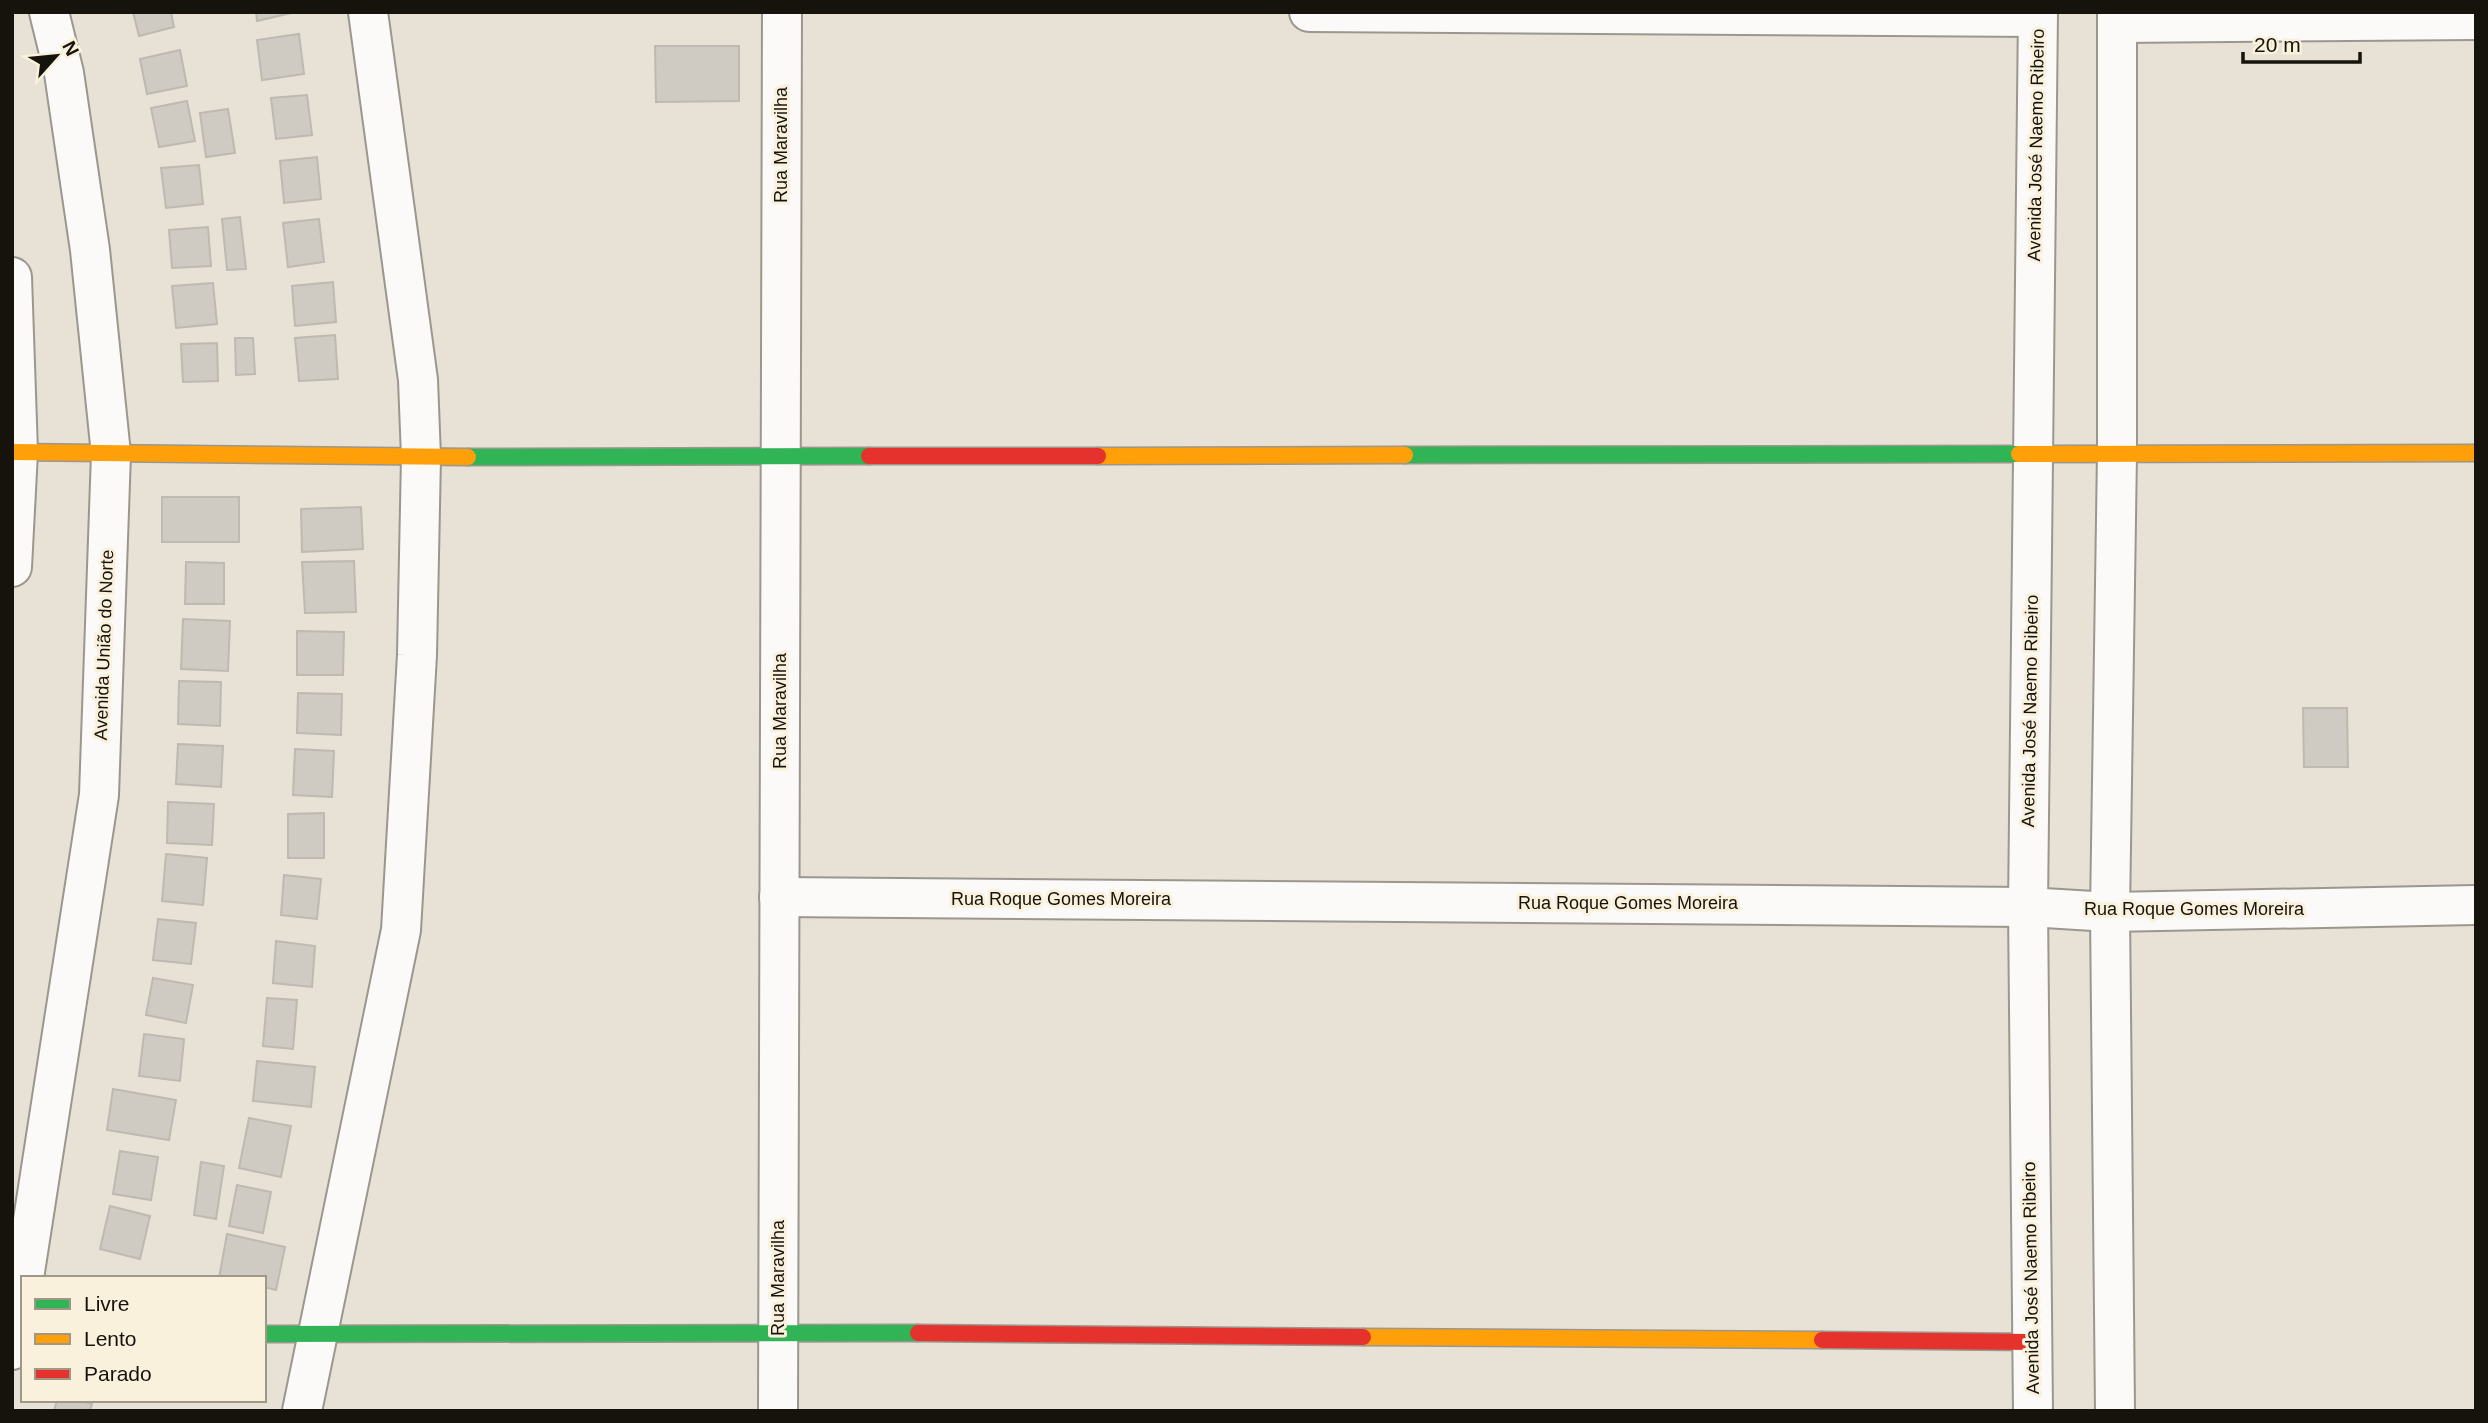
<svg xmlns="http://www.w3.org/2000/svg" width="2488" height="1423" font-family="Helvetica,sans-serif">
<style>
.building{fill:#cfcac2;stroke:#beb9b1;stroke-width:2}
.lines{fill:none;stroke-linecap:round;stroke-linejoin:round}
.street-casing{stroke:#9b978e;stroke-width:42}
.fast-casing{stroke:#9b978e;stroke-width:19}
.slow-casing{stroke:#9b978e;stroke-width:19}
.jam-casing{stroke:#9b978e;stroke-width:19}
.street{stroke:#fbfaf9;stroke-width:38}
.fast{stroke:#30b455;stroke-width:16}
.slow{stroke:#ff9f0a;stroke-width:16}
.jam{stroke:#e5322d;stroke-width:16}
.labels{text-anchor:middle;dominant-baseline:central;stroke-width:6;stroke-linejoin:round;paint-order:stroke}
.street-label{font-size:18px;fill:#16130c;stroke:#faf1dd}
</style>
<rect width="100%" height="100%" fill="#e7e1d6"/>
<!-- building -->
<g class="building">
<path d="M133 12H171L174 27 139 36Z"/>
<path d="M256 12H292V13L257 21Z"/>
<path d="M299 34 304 74 262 80 257 40Z"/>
<path d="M655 46H739V101L656 102Z"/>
<path d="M180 50 187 86 147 94 140 59Z"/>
<path d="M307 95 312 135 276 139 271 98Z"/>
<path d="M187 101 195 141 159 147 151 108Z"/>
<path d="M228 109 235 153 206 157 200 113Z"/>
<path d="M317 157 321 199 284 203 280 161Z"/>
<path d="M199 165 203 204 166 208 161 168Z"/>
<path d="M240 217 246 269 227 270 222 219Z"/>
<path d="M319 219 324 262 288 267 283 223Z"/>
<path d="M208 227 211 266 172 268 169 230Z"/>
<path d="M333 282 336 322 295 326 292 286Z"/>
<path d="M213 283 217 324 176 328 172 286Z"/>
<path d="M335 335 338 379 299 381 295 338Z"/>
<path d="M235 338H253L255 374 236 375Z"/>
<path d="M217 343 218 381 183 382 181 344Z"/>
<rect x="162" y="497" width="77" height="45"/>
<path d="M361 507 363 549 302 552 301 509Z"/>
<path d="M354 561 356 612 305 613 302 562Z"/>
<path d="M186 562 224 563V604H185Z"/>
<path d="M183 619 230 621 228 671 181 669Z"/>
<path d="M297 631 344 632 343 675H297Z"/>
<path d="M179 681 221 682 220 726 178 724Z"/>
<path d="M298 693 342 694 341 735 297 733Z"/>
<path d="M2303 708H2347L2348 767H2304Z"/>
<path d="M178 744 223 746 221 787 176 784Z"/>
<path d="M295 749 334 751 332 797 293 795Z"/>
<path d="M168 802 214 804 212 845 167 843Z"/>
<path d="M324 813V858H288V814Z"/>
<path d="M166 854 207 858 203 905 162 901Z"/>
<path d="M284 875 321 879 317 919 281 915Z"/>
<path d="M158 919 196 923 191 964 153 960Z"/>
<path d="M276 941 315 946 312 987 273 983Z"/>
<path d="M153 978 193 985 186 1023 146 1015Z"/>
<path d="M267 998 297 1000 293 1049 263 1046Z"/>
<path d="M144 1034 184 1039 180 1081 139 1076Z"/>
<path d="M257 1061 315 1067 311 1107 253 1101Z"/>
<path d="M113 1089 176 1100 169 1140 107 1130Z"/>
<path d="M249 1118 291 1126 281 1177 239 1168Z"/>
<path d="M120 1151 158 1157 151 1200 113 1194Z"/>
<path d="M201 1162 224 1166 216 1219 194 1215Z"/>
<path d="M237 1185 271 1192 263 1233 229 1226Z"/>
<path d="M110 1206 150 1216 140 1259 100 1249Z"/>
<path d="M227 1234 285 1247 276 1290 264 1287V1278H219Z"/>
<path d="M57 1400H79L92 1404 90 1411H54Z"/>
</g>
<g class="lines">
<!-- street casing -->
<g class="street-casing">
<g id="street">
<path d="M1309 12 2037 17"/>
<path d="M2117 23 2476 20"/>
<path d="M12 277 18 452 12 567"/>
<path d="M779 897 2028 907 2110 912 2476 905"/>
<path d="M24 1278 99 795 111 454 90 250 64 73 49 12"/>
<path d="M12 1350 23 1286"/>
<path d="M302 1411 401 930 417 655 421 457 418 380 368 12"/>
<path d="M778 1411 782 12"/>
<path d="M2033 1411 2028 907 2038 12"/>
<path d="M2115 1411 2110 912 2117 453V12"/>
</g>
</g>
<!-- fast casing -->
<g class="fast-casing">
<g id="fast">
<path d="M1405 455 2019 454"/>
<path d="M468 457 869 456"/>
<path d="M264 1334 918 1333"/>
</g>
</g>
<!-- slow casing -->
<g class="slow-casing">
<g id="slow">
<path d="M12 452 468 457"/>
<path d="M2019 454 2476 453"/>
<path d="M1098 456 1405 455"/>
<path d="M1363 1337 1822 1340"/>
</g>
</g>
<!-- jam casing -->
<g class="jam-casing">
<g id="jam">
<path d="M869 456H1098"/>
<path d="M918 1333 1363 1337"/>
<path d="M1822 1340 2032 1342"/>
</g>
</g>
<!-- street -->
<use href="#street" class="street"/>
<!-- fast -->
<use href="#fast" class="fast"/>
<!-- slow -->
<use href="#slow" class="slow"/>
<!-- jam -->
<use href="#jam" class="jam"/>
</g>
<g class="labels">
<!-- street labels -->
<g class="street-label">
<text transform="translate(781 145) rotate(-90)">Rua Maravilha</text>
<text transform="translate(2036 145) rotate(-89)">Avenida José Naemo Ribeiro</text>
<text transform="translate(104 645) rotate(-88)">Avenida União do Norte</text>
<text transform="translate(780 711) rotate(-90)">Rua Maravilha</text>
<text transform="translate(2030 711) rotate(-89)">Avenida José Naemo Ribeiro</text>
<text x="1061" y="899">Rua Roque Gomes Moreira</text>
<text x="1628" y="903">Rua Roque Gomes Moreira</text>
<text x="2194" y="909">Rua Roque Gomes Moreira</text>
<text transform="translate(778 1278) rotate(-90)">Rua Maravilha</text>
<text transform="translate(2031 1278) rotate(-91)">Avenida José Naemo Ribeiro</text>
</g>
</g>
<!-- border -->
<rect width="2488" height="1423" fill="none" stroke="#16130c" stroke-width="28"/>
<!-- legend -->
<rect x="21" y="1276" width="245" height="126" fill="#faf1dd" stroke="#9f9889" stroke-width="2"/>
<rect x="35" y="1299" width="35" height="10" fill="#30b455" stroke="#9f9889" stroke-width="2"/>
<text x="84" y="1311" font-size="21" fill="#16130c">Livre</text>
<rect x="35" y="1334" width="35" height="10" fill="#ff9f0a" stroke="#9f9889" stroke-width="2"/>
<text x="84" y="1346" font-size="21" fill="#16130c">Lento</text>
<rect x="35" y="1369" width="35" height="10" fill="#e5322d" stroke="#9f9889" stroke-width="2"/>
<text x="84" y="1381" font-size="21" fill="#16130c">Parado</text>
<!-- north arrow -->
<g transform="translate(56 56) rotate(63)" stroke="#faf1dd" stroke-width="5" paint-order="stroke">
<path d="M0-5L12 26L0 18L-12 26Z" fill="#16130c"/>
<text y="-10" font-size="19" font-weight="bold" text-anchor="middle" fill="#16130c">N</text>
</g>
<!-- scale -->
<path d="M2243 52v10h117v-10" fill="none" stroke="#16130c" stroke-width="3.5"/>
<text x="2254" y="52" font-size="21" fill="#16130c" stroke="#faf1dd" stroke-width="5" paint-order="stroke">20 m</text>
</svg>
